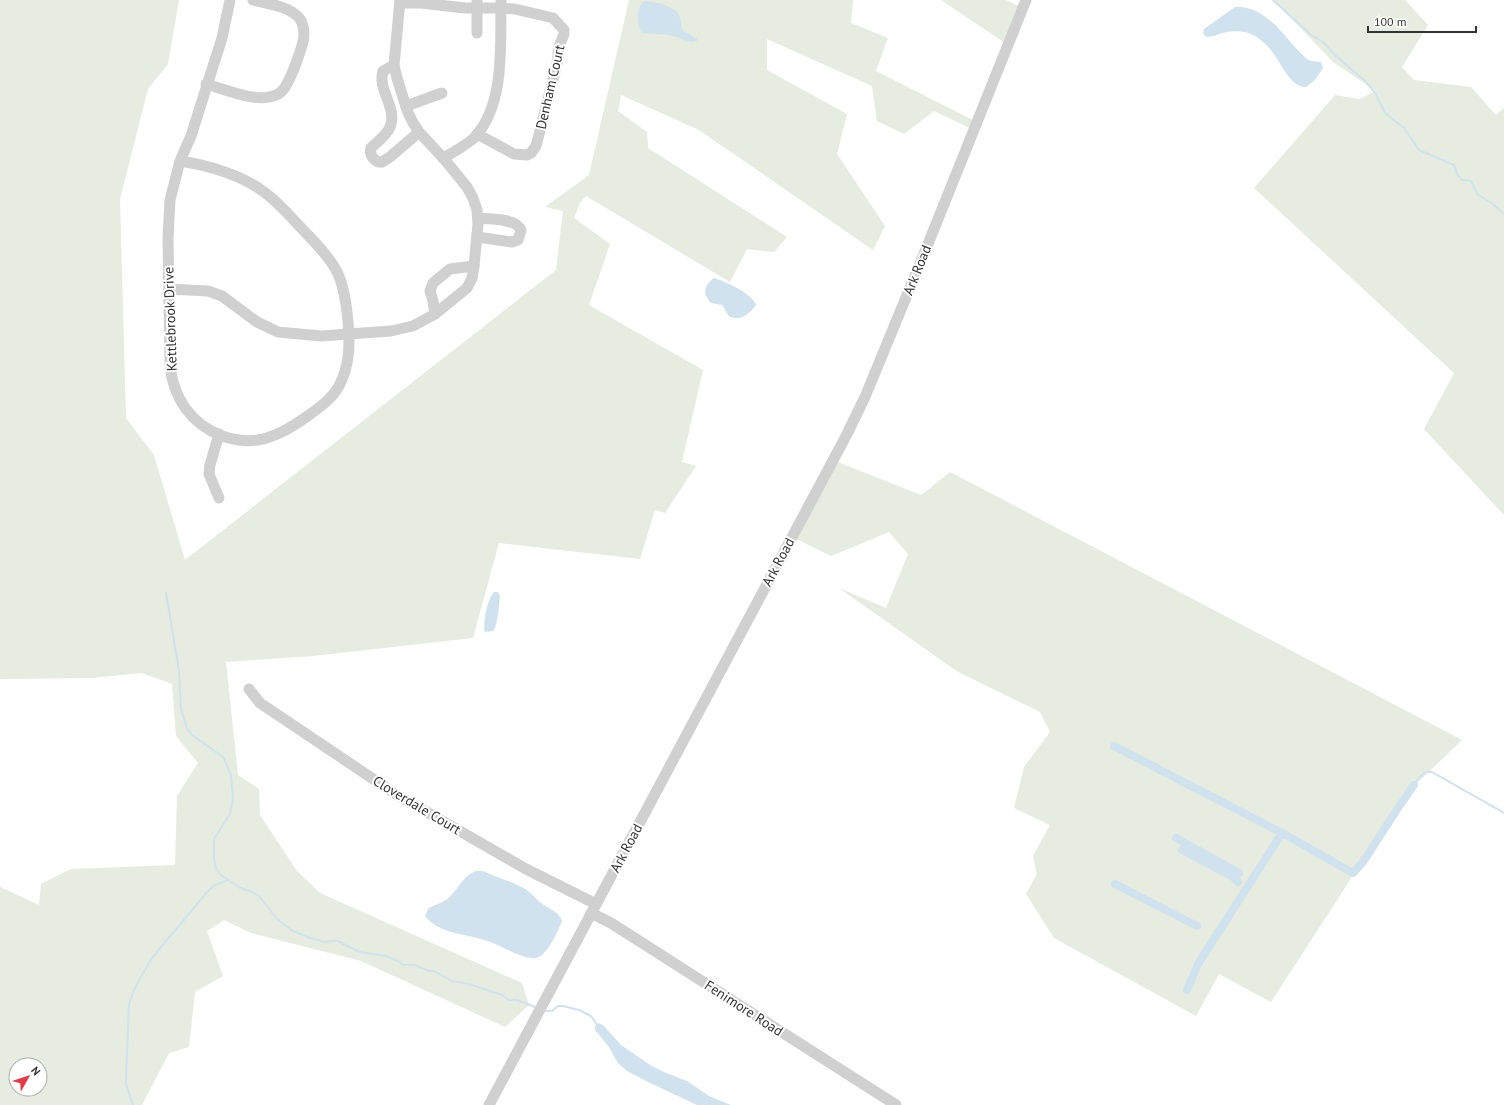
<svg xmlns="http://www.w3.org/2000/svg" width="1504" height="1105" font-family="'PT Sans',sans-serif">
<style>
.green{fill:#e6ecdf;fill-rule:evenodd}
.water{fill:#cfe2ee}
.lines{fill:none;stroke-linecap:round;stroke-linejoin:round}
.stream{stroke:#cfe2ee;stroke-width:2}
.canal{stroke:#cfe2ee;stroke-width:8}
.minor{stroke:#d0d0d0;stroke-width:11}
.labels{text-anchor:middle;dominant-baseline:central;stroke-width:4;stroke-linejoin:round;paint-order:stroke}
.street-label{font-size:14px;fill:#333;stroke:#fff}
</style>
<rect width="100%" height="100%" fill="#fff"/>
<!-- green -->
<g class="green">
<path d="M0 0H179L168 64 148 89 120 199 126 418 154 455 185 560 556 270 563 211 545 207 589 175 629 0H853L851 23 888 38 876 71 977 122 974 130 934 111 904 134 877 121 872 86 767 39V70L847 114 837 154 885 226 873 250 699 130 621 95 618 111 647 132 648 148 787 237 774 252 747 249 730 282 586 196 580 203 574 218 610 244 589 305 703 370 682 462 696 466 665 513 655 510 640 559 499 543 473 638 313 656 226 662 238 775 259 789 260 815 297 871 320 893 522 983 529 1005 505 1027 361 961 251 933 224 920 207 931 223 976 195 992 189 1047 169 1053 142 1105H0V887L39 905 41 884 71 869 175 865 177 796 198 763 176 736 172 684 142 673 92 678 0 679ZM16 1065H40V1089H16Z"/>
<path d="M941 0H1006L1023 8 1008 45Z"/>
<path d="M1274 0H1405L1428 25 1402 67 1414 80 1471 87 1496 115 1504 108V515L1424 429 1454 373 1254 188 1335 95 1359 99 1376 91 1333 62Z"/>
<path d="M830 459 921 495 950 472 1462 740 1416 784 1352 877 1271 1002 1219 974 1196 1016 1054 938 1026 894 1037 874 1033 856 1050 825 1014 808 1024 767 1050 732 1040 712 958 672 839 588 886 608 908 554 889 532 831 556 790 536Z"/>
</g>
<!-- water -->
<g class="water">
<path d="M644 1C653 1 675 6 679 15 682 20 680 26 683 31L697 39V41L691 42 670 35 642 33C636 25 636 8 644 1Z"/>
<path d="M1235 7C1269 5 1285 41 1307 59L1311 61 1321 62 1323 68 1315 80 1306 87C1290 87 1282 64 1273 53 1269 47 1264 42 1258 38 1247 30 1232 30 1219 34 1214 36 1210 38 1205 36L1203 33 1204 29Z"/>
<path d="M714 278C725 281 753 294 756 305 750 313 739 323 729 316 726 313 725 308 722 305L711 303C702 293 704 286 714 278Z"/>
<path d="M494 592H498L500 596C499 605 498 626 493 631L485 632C482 625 488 597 494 592Z"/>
<path d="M476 871H483C498 878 514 882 527 890 533 895 538 901 544 905 551 910 559 912 562 921 558 931 547 956 536 958 525 960 505 948 495 944 473 933 442 937 425 916L428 909C433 905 440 904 446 900 457 892 462 876 476 871Z"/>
<path d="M598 1023 603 1025 621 1045 650 1065 666 1073 687 1081 709 1096 731 1105H697L648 1082 627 1071 618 1063 609 1047 595 1030V1026Z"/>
</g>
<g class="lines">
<!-- stream -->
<g class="stream">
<path d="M1273 0 1310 34 1323 42 1335 55 1365 81 1375 93 1385 113 1404 128 1419 150 1454 165 1457 174 1462 180 1471 181 1478 195 1493 204 1504 214"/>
<path d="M166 593 179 671 181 709 184 719 187 728 192 735 223 757 231 775 233 798 230 814 214 839V860L216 869 221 875 240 888 250 891 259 896 278 920 293 931 305 936 324 942 332 941H338L359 952 386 956 398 961 404 965H414L429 971H434L452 981 469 984 502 995 509 1000H517L535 1007"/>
<path d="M1414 785C1419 779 1423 770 1432 772L1504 813"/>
<path d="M546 1011H552L558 1006H563L579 1010 591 1016 598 1026"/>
<path d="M133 1105 126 1084V1078L129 1004 134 990 151 959 209 890 215 885 228 880"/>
</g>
<!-- canal -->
<g class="canal">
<path d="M1114 746 1282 833 1353 873 1363 862 1398 808 1414 785"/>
<path d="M1176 838 1239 873"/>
<path d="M1182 850 1233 877 1238 882"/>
<path d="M1115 884 1197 926"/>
<path d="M1187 990 1198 964 1282 833"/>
</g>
<!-- minor -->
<g class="minor">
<path d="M400 3H421L465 8H500L515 9 553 18 564 30V34L559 47 557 64 536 146 531 153 527 155 514 154 477 134"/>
<path d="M477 33V0"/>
<path d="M394 65 383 71C377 90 398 108 390 127 387 135 377 142 371 148 369 155 373 159 378 162H382L390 157 419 132"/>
<path d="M206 84C223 89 253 101 269 97 274 96 279 94 282 91 290 83 304 44 304 34 304 29 303 24 300 19 290 6 268 4 253 0"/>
<path d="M406 106 442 93"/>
<path d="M443 158C454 152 465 146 474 138 506 104 500 43 501 0"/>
<path d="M180 161C207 165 242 175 264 192 281 204 293 220 307 234 338 266 344 277 348 322 350 344 350 365 339 386 332 399 320 407 309 415 294 426 276 437 258 440 245 442 234 440 222 436 191 424 173 398 170 365L168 238 170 200 180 161 191 136 222 38 230 0"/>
<path d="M477 237 512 242 518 240 521 230C516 218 490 219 478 218"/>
<path d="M169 289 208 291 222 296 257 322 278 332 321 336 391 331 413 326 435 314 467 288 472 278 474 266 478 224 477 210 473 198 467 187 445 160 419 132 412 121 407 110 397 78 394 65 400 0"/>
<path d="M435 314 433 301 430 291 433 283 450 269 474 266"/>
<path d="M219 498 209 474 210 465 219 434"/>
<path d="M249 689 260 703 397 795 526 869 596 904"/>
<path d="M591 913 611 923 896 1105"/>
<path d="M489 1105 846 436 865 397 928 244 1026 0"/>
</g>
</g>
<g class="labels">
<!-- street labels -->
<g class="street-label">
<text transform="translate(550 87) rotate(-77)">Denham Court</text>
<text transform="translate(917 270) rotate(-68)">Ark Road</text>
<text transform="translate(170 319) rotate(-92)">Kettlebrook Drive</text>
<text transform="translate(778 562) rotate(-62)">Ark Road</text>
<text transform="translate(417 805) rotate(31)">Cloverdale Court</text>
<text transform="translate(626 848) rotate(-62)">Ark Road</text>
<text transform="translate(744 1008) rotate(33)">Fenimore Road</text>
</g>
</g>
<!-- north arrow -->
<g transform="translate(28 1077) rotate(51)"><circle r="19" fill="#ffffff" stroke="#adadad"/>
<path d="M0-3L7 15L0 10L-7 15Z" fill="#e63946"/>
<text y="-6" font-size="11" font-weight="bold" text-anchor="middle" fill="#333333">N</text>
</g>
<!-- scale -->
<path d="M1368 26v6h108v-6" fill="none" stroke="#333333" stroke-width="2"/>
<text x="1374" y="26" font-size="12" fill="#333333" stroke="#ffffff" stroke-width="3" paint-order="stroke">100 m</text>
</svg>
